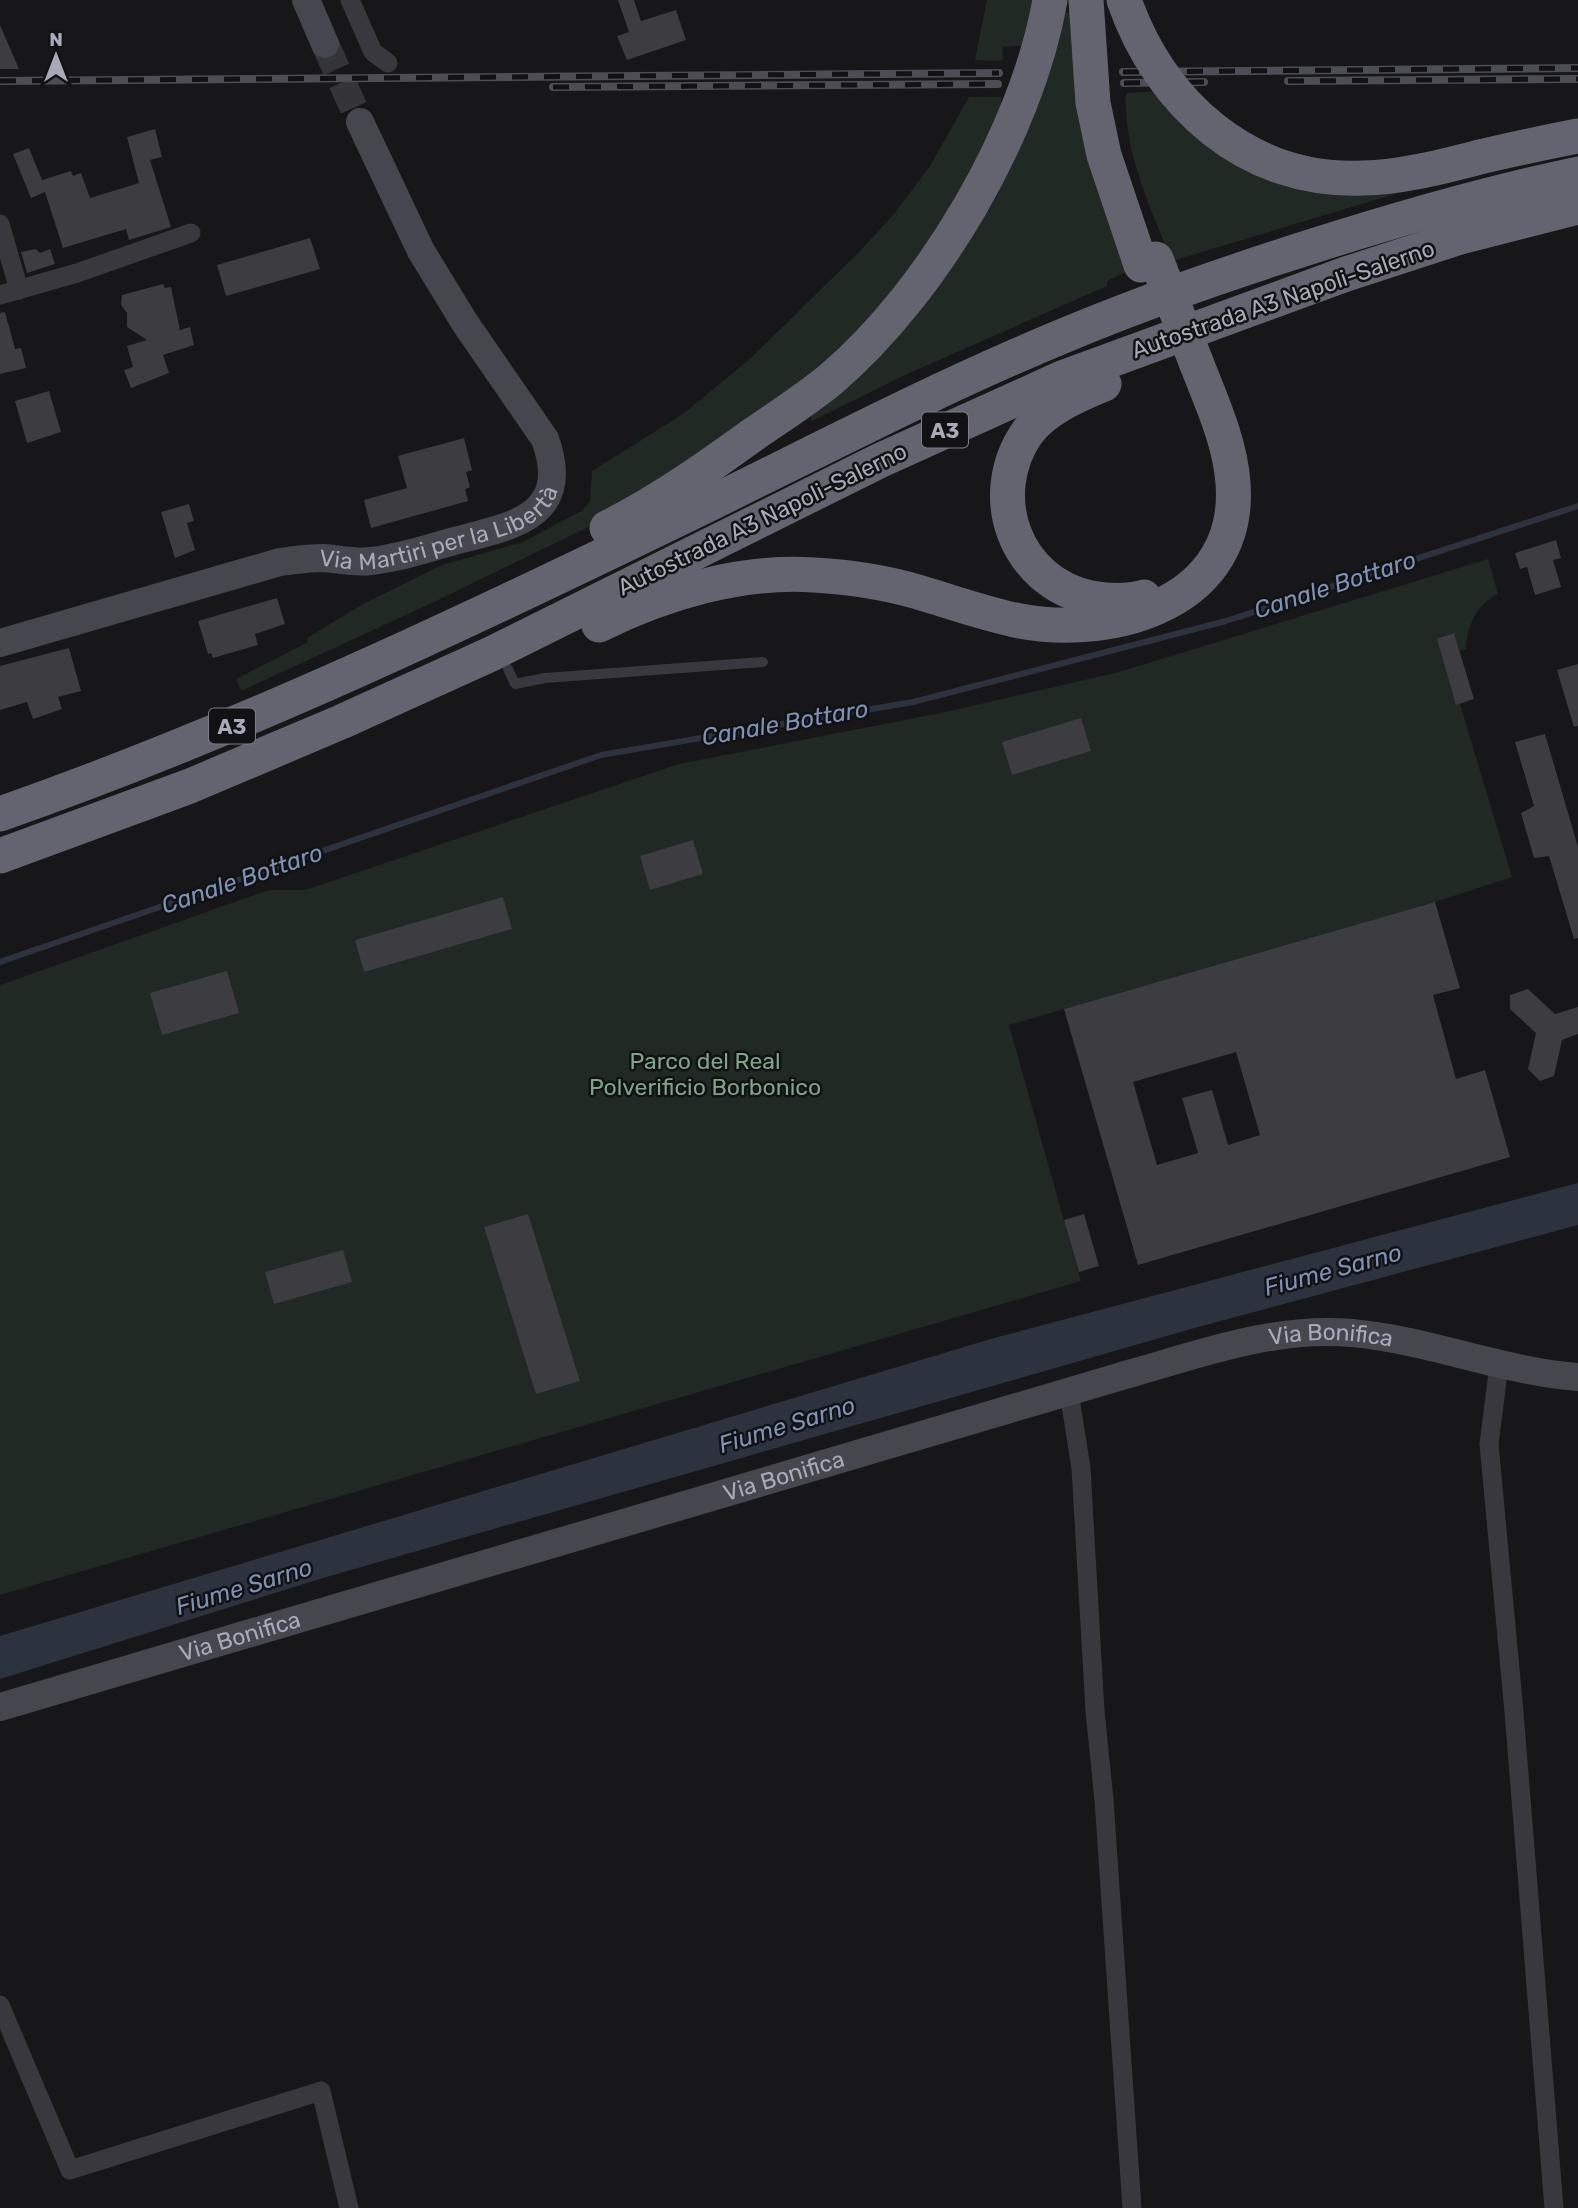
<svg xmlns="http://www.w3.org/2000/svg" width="1578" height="2208" font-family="Rubik,sans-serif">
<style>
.green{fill:#202923}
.water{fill:#2c323e}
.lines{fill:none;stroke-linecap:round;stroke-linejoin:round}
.stream{stroke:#2c323e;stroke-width:6}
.building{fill:#3c3c41;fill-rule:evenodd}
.secondary-tunnel{stroke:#343439;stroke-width:28;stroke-dasharray:28 14;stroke-linecap:butt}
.lane{stroke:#38383e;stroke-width:10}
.street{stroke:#38383e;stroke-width:19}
.secondary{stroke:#45464e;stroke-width:28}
.highway{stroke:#63646f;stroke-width:35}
.rail-casing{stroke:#4c4d55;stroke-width:8}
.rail{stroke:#121214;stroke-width:5;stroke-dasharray:16;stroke-linecap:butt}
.highway-bridge{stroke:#63646f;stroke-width:35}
.labels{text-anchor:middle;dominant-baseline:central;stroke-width:5;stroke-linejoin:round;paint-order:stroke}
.shield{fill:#121214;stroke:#7b7c88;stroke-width:2}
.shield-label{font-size:21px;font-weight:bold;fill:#a8aab9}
.street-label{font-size:23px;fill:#a8aab9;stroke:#121214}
.park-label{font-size:23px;fill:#7fa588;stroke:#121214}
.water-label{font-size:24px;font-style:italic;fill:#7e91b6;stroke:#121214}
</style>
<rect width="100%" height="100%" fill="#171719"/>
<!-- green -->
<g class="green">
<path d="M987 0H1041L1029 45 1002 47 1003 59 1000 61 975 60Z"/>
<path d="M1081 12 1133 269 1107 281V286L905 375 812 421 808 410 908 314 1062 13Z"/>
<path d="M1162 91 1198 128 1405 191 1172 261C1151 209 1123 151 1126 93Z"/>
<path d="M969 97H1001V107L1007 108 912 273 837 358 613 515 434 602 241 691 236 679 308 642 307 638 363 604 442 565 523 542 583 510 590 501 592 471 683 414 751 358 860 251 894 214 930 166Z"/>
<path d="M1488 559 1498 594C1476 604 1467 627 1466 649L1460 651 1454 634 1437 639 1456 704H1460L1512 877 1435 902 1009 1025 1081 1281 0 1595V985L269 890H305L679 764 946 712 1119 672Z"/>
</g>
<!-- water -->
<path class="water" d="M1578 1183V1225L1198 1327 323 1578 0 1679V1636L994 1338Z"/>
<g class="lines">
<!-- stream -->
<path class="stream" d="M0 962 601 755 913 702 1226 621 1578 506"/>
</g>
<!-- building -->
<g class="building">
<path d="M618 0H634L641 21 676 10 686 40 627 60 617 36 629 32Z"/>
<path d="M0 25 19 69H0Z"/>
<path d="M155 129 162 157 150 160 171 227 129 240 126 229 63 248 45 192 31 198 13 154 29 148 42 180 71 171 73 176 81 173 90 198 139 183 127 137Z"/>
<path d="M310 238 320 269 226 296 217 265Z"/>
<path d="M36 249 40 253 50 249 55 264 27 273 21 252Z"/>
<path d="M163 284 165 288 171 287 180 330 190 327 194 345 163 355 169 373 131 388 124 370 133 367 127 346 147 340 127 327V313L121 305 122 295Z"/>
<path d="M5 312 15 349 21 348 26 368 0 374V313Z"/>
<path d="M49 391 61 432 27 443 15 401Z"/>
<path d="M464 438 472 470 466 472 470 487 465 489 468 501 371 528 364 500 407 488 398 456Z"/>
<path d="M189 504 194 521 187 523 195 550 175 558 161 512Z"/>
<path d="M1556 540 1561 558 1553 560 1561 587 1535 595 1527 567 1520 569 1515 553Z"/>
<path d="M277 598 285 624 255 634 258 645 213 658 211 653 208 654 198 621Z"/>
<path d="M1454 633 1474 699 1456 705 1437 639Z"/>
<path d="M69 648 81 691 58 697 62 709 33 719 27 702 0 710V666Z"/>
<path d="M1578 664V726L1574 727 1557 670Z"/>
<path d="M1081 718 1091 751 1012 775 1002 742Z"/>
<path d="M1545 734 1578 847V938L1574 939 1549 856 1534 858 1521 813 1534 806 1515 742Z"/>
<path d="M693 840 703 874 650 890 640 856Z"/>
<path d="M503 897 512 929 364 972 355 940Z"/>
<path d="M1435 902 1460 988 1433 995 1456 1079 1485 1070 1510 1157 1138 1265 1064 1009ZM1236 1052 1260 1135 1228 1145 1212 1090 1182 1098 1198 1153 1157 1165 1133 1082Z"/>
<path d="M227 971 239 1013 162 1035 150 993Z"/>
<path d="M1528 989 1555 1014 1578 1007V1034L1562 1040 1554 1076 1540 1081 1528 1069 1536 1033 1510 1009V995Z"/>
<path d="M528 1214 580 1381 536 1394 484 1227Z"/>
<path d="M1084 1214 1099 1266 1079 1272 1064 1220Z"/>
<path d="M343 1250 352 1282 274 1304 265 1272Z"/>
</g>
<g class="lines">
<!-- secondary-tunnel -->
<path class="secondary-tunnel" d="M325 44 360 122"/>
<!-- lane -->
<path class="lane" d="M508 669 515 684 545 678 763 662"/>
<!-- street -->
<g class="street">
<path d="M350 0 373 52 388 63"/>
<path d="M0 224 19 290"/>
<path d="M0 295 77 273 191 233"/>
<path d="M1499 1365 1489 1444 1514 1712 1554 2208"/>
<path d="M1069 1392 1081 1468 1095 1711 1104 1800 1132 2208"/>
<path d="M0 2005 70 2170 321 2091 349 2208"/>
</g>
<!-- secondary -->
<g class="secondary">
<path d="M306 0 325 44"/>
<path id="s1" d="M0 643 280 562C294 560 308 558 323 558 338 559 355 563 371 561 399 558 426 549 454 541 512 526 573 517 545 439L465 323 421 251 360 122"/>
<path id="s2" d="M0 1707 1132 1373C1203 1353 1277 1326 1352 1333 1429 1340 1501 1371 1578 1377"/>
</g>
<!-- highway -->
<g class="highway">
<path d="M1086 0 1093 103 1104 155 1141 265"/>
<path d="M1104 384C1077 395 1045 409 1027 433 984 496 1015 582 1091 598 1109 601 1127 602 1144 597"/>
<path d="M607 528C659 502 707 468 754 434 780 416 807 399 831 379 933 292 1027 132 1050 0"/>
<path d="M599 625C664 593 741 570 814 575 849 577 884 582 918 592 952 602 985 614 1020 621 1116 639 1242 601 1233 483 1230 441 1211 401 1196 362"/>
<path d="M0 814C243 729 475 618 707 505 825 447 942 386 1063 336 1146 301 1228 273 1313 246 1401 218 1488 193 1578 174"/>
<path d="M0 856 190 786 341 722 491 654 881 460 1062 378 1346 274 1460 237 1578 207"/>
</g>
<!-- rail casing -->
<g class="rail-casing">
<g id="rail">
<path d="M1123 72 1578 68"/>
<path d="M0 81 999 73"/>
<path d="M1288 81 1578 79"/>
<path d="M1124 83 1204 82"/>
<path d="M553 87 998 84"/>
</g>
</g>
<!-- rail -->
<use href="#rail" class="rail"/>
<!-- highway-bridge -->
<g class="highway-bridge">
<path d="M1124 0C1160 104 1248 183 1363 178 1404 177 1444 166 1484 156 1515 149 1547 142 1578 136"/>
<path d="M1156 259 1196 362"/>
</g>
</g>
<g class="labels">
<!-- shield labels -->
<g class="shield">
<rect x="922" y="412.5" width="46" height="35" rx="5"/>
<rect x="209" y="708.5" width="46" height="35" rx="5"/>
</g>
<g class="shield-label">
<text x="945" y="430">A3</text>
<text x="232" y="726">A3</text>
</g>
<!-- street labels -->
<g class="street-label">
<text transform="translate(1283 299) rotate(-19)">Autostrada A3 Napoli-Salerno</text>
<text stroke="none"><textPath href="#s1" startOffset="458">Via Martiri per la Libertà</textPath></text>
<text transform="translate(762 519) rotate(-26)">Autostrada A3 Napoli-Salerno</text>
<text stroke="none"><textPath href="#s2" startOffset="1384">Via Bonifica</textPath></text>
<text stroke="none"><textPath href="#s2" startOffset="817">Via Bonifica</textPath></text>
<text stroke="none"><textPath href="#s2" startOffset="250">Via Bonifica</textPath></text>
</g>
<!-- park labels -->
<g class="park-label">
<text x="705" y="1061">Parco del Real<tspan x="705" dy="26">Polverificio Borbonico</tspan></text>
</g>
<!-- water labels -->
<g class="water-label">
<text transform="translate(1335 585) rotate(-18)">Canale Bottaro</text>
<text transform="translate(785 723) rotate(-10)">Canale Bottaro</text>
<text transform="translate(242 879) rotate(-19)">Canale Bottaro</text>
<text transform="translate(1333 1270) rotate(-15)">Fiume Sarno</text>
<text transform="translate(787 1425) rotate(-17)">Fiume Sarno</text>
<text transform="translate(244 1587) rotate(-17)">Fiume Sarno</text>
</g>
</g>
<!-- north arrow -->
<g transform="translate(56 56)" stroke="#121214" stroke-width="5" paint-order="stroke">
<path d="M0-5L12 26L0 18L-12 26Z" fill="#a8aab9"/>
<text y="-10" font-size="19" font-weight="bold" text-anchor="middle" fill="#a8aab9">N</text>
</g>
</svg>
